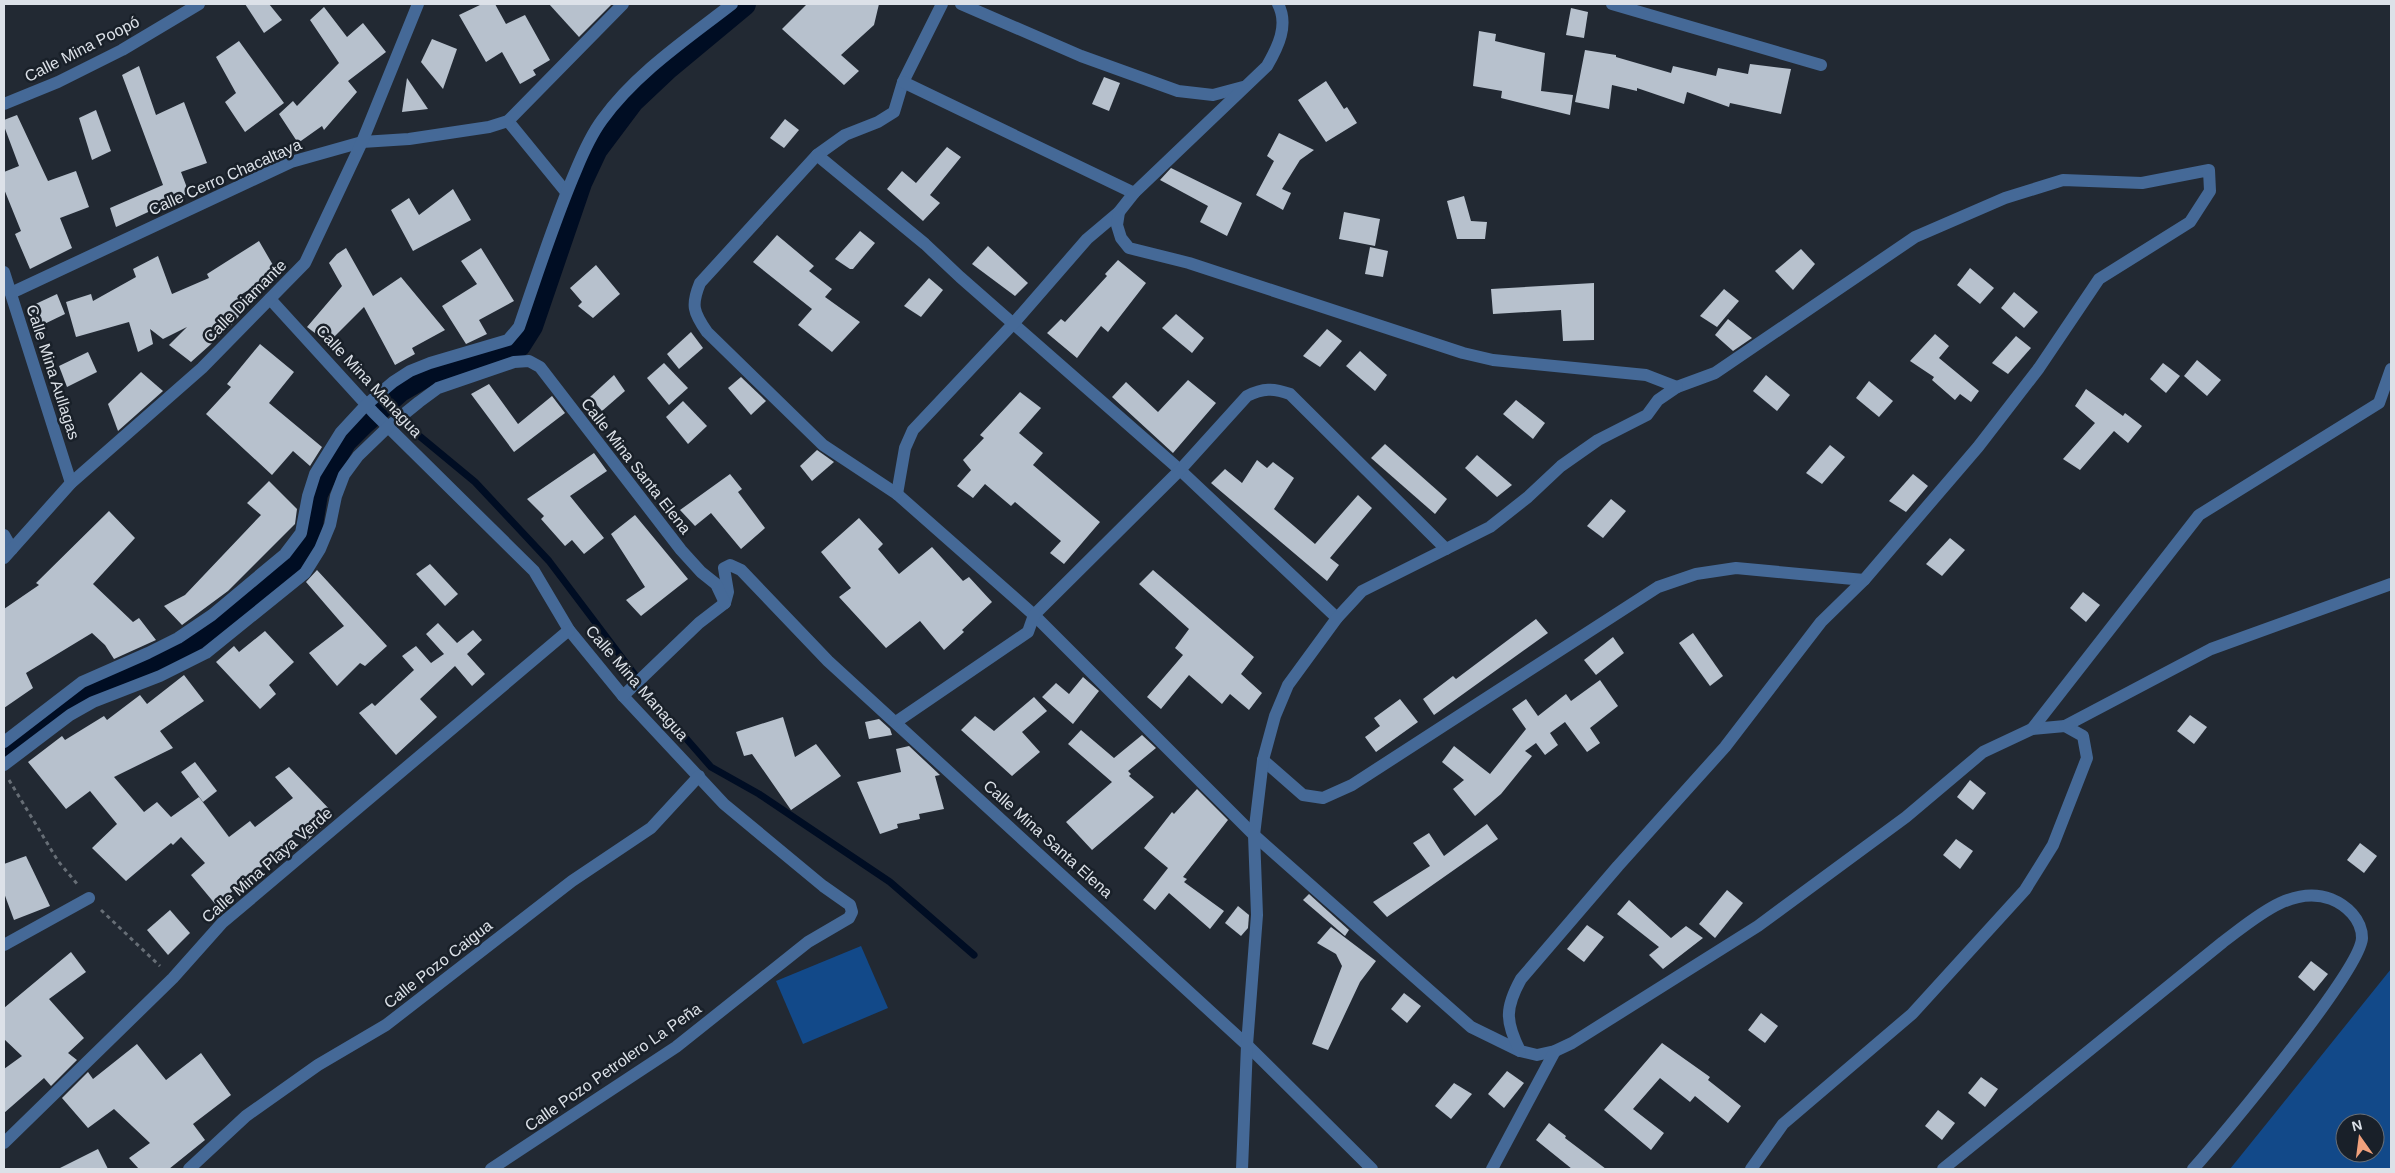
<svg xmlns="http://www.w3.org/2000/svg" width="2395" height="1173" font-family="Arial,sans-serif">
<style>
.green{fill:#124989;fill-rule:evenodd}
.lines{fill:none;stroke-linecap:round;stroke-linejoin:round}
.stream{stroke:#000d23;stroke-width:7}
.canal{stroke:#000d23;stroke-width:24}
.building{fill:#b7c1cd}
.path{stroke:#676e76;stroke-width:3;stroke-dasharray:4 4;stroke-linecap:butt}
.minor{stroke:#456997;stroke-width:12}
.labels{text-anchor:middle;dominant-baseline:central;stroke-width:5;stroke-linejoin:round;paint-order:stroke}
.street-label{font-size:16px;fill:#dce1e8;stroke:#192029}
</style>
<rect width="100%" height="100%" fill="#222933"/>
<!-- green -->
<g class="green">
<path d="M861 946 888 1008 803 1044 776 981Z"/>
<path d="M2391 969V1169H2230ZM2345 1123H2375V1153H2345Z"/>
</g>
<g class="lines">
<!-- stream -->
<path class="stream" d="M388 401 417 434 475 482 549 561 663 712 711 767 759 794 890 882 974 955"/>
<!-- canal -->
<path class="canal" d="M4 752 81 696 173 655 195 642 270 583 297 560 309 537 316 494 325 475 345 441 363 423 400 390 431 372 507 353 519 345 531 326 580 183 596 149 632 101 667 68 744 4"/>
</g>
<!-- building -->
<g class="building">
<path d="M245 4H269L282 20 264 33Z"/>
<path d="M482 4H495L506 24 525 15 550 60 533 70 536 75 520 84 502 52 486 62 459 15Z"/>
<path d="M549 4H612L579 37Z"/>
<path d="M807 4H879L874 25 841 55 859 71 844 85 782 29Z"/>
<path d="M324 7 347 37 363 23 386 52 348 81 357 92 324 130 322 126 298 143 279 114 293 101 297 106 339 63 310 20Z"/>
<path d="M1571 8 1588 12 1584 38 1566 35Z"/>
<path d="M1479 31 1496 34 1495 41 1545 53 1541 91 1573 95 1570 115 1501 98 1502 91 1473 86Z"/>
<path d="M432 39 457 49 443 89 421 62Z"/>
<path d="M239 41 284 103 245 132 225 102 236 93 216 57Z"/>
<path d="M1585 50 1616 55V57L1671 73 1673 66 1716 76 1718 68 1748 74 1750 64 1791 69 1781 114 1730 103 1729 107 1687 92 1684 104 1637 88V91L1612 85 1609 109 1575 102Z"/>
<path d="M139 66 156 115 184 102 207 163 181 172 189 193 116 227 110 208 163 185 122 75Z"/>
<path d="M1104 77 1120 83 1109 111 1092 104Z"/>
<path d="M407 78 428 109 402 112Z"/>
<path d="M1326 81 1344 109 1347 107 1357 123 1326 142 1298 100Z"/>
<path d="M96 110 111 151 92 160 79 118Z"/>
<path d="M17 115 48 181 76 171 89 207 60 218 72 248 30 269 15 234 21 231 4 189V172L19 166 4 126V120Z"/>
<path d="M785 119 799 130 784 148 770 138Z"/>
<path d="M1279 133 1314 150 1300 160 1282 189 1291 193 1283 210 1256 195 1274 161 1267 156Z"/>
<path d="M947 147 961 157 930 195 940 203 923 221 887 189 902 171 916 183Z"/>
<path d="M1171 168 1242 203 1227 236 1200 222 1208 206 1160 180Z"/>
<path d="M453 189 471 220 413 251 391 210 409 198 419 215Z"/>
<path d="M1464 196 1471 221 1487 222 1485 239H1457L1447 201Z"/>
<path d="M1344 212 1380 219 1375 246 1339 239Z"/>
<path d="M860 231 875 243 853 269H850L835 259Z"/>
<path d="M777 235 814 266 809 271 832 289 825 297 860 322 832 352 798 325 812 309 753 262Z"/>
<path d="M259 241 277 272 239 296 245 309 229 328 191 362 169 345 187 327 163 339 150 329 153 344 138 352 129 322 76 337 66 302 91 294 93 301 136 277 133 269 158 256 172 294 209 278 207 274Z"/>
<path d="M988 246 1028 283 1015 296 972 264Z"/>
<path d="M1370 247 1388 251 1383 277 1365 274Z"/>
<path d="M346 248 373 296 401 277 445 330 412 348 415 354 395 365 364 307 328 343 307 327 342 286 329 263 337 254Z"/>
<path d="M481 248 514 301 479 320 487 334 466 344 442 306 477 284 461 261Z"/>
<path d="M1801 249 1815 264 1793 290 1775 271Z"/>
<path d="M1118 260 1146 283 1108 332 1101 326 1077 358 1047 333 1061 319 1065 322 1107 276 1105 274Z"/>
<path d="M596 265 620 294 593 318 578 306 582 302 570 288Z"/>
<path d="M1970 268 1994 288 1980 304 1957 285Z"/>
<path d="M929 278 943 290 921 317 904 306Z"/>
<path d="M1594 283V340L1563 341 1561 310 1493 314 1491 289Z"/>
<path d="M1724 289 1739 301 1717 327 1700 316Z"/>
<path d="M2014 292 2038 312 2024 328 2001 308Z"/>
<path d="M57 294 65 314 36 328 27 308Z"/>
<path d="M1176 314 1204 338 1192 353 1162 328Z"/>
<path d="M1728 319 1752 338 1733 351 1715 335Z"/>
<path d="M1327 329 1342 341 1320 367 1303 356Z"/>
<path d="M691 332 703 348 679 369 667 354Z"/>
<path d="M1935 334 1949 346 1939 358 1979 391 1971 402 1960 394 1955 400 1932 380 1934 377 1910 361Z"/>
<path d="M2016 336 2031 348 2008 374 1992 363Z"/>
<path d="M260 344 294 372 269 403 322 447 310 466 293 451 272 475 206 414 231 387 227 384Z"/>
<path d="M1360 351 1387 375 1375 391 1346 366Z"/>
<path d="M88 352 97 372 67 387 59 366Z"/>
<path d="M2197 360 2221 380 2207 396 2184 376Z"/>
<path d="M664 363 688 388 669 405 647 378Z"/>
<path d="M2163 363 2180 376 2166 393 2150 379Z"/>
<path d="M141 372 163 391 118 431 108 404Z"/>
<path d="M614 375 625 391 602 411 590 397Z"/>
<path d="M1766 375 1790 395 1777 411 1753 391Z"/>
<path d="M741 377 766 401 751 415 728 388Z"/>
<path d="M1188 380 1216 403 1173 453 1112 397 1126 382 1158 412Z"/>
<path d="M1869 381 1893 401 1879 417 1856 398Z"/>
<path d="M489 384 518 424 552 396 565 413 514 452 471 394Z"/>
<path d="M2086 389 2123 416 2125 413 2142 426 2128 443 2114 431 2080 470 2063 459 2095 423 2075 406Z"/>
<path d="M1020 392 1041 408 1019 433 1043 453 1033 465 1100 522 1064 564 1050 553 1061 541 1015 502 1011 506 985 484 973 498 957 486 971 470 963 460 984 438 980 435Z"/>
<path d="M1516 400 1545 423 1533 439 1503 414Z"/>
<path d="M683 401 707 426 688 444 666 417Z"/>
<path d="M1385 444 1447 499 1435 514 1371 458Z"/>
<path d="M1830 445 1845 457 1822 484 1806 473Z"/>
<path d="M817 450 834 462 812 481 800 466Z"/>
<path d="M594 453 607 471 570 496 604 538 584 554 572 540 565 546 541 519 544 516 527 499Z"/>
<path d="M1477 455 1512 485 1497 497 1465 468Z"/>
<path d="M1257 460 1267 468 1273 462 1294 478 1274 509 1315 544 1358 495 1372 508 1330 558 1339 565 1327 581 1211 483 1225 469 1242 483Z"/>
<path d="M730 474 742 489 738 492 765 528 741 549 711 513 695 526 680 510Z"/>
<path d="M1913 474 1928 486 1906 512 1889 501Z"/>
<path d="M269 481 297 509 295 524 228 591 182 625 164 606 185 595 261 515 247 503Z"/>
<path d="M1611 499 1626 511 1603 538 1587 526Z"/>
<path d="M109 511 135 538 93 584 133 622 139 618 156 640 114 659 105 645 92 633 26 673 33 688 4 708V609L39 585 36 583Z"/>
<path d="M635 515 688 579 641 616 626 600 645 587 611 534Z"/>
<path d="M859 518 883 544 878 549 899 574 932 547 963 581 969 577 992 602 962 630 964 632 944 650 920 621 886 648 839 597 851 588 821 552Z"/>
<path d="M1950 538 1965 550 1942 576 1926 564Z"/>
<path d="M430 564 458 594 445 606 416 574Z"/>
<path d="M317 570 387 646 365 666 360 663 337 686 309 653 344 626 306 582Z"/>
<path d="M1153 570 1254 657 1241 674 1262 693 1249 710 1230 694 1222 704 1189 675 1161 709 1147 697 1183 655 1175 648 1189 629 1139 584Z"/>
<path d="M2083 592 2100 605 2086 622 2070 608Z"/>
<path d="M1536 619 1548 633 1434 715 1423 699 1453 676 1456 679Z"/>
<path d="M438 623 457 643 473 630 482 640 467 654 485 674 472 686 455 666 420 699 437 717 396 755 359 713 372 703 375 706 414 670 402 656 416 646 431 663 444 654 426 634Z"/>
<path d="M265 631 294 662 269 685 276 694 260 709 216 662 234 646 239 652Z"/>
<path d="M1693 633 1723 676 1710 686 1679 643Z"/>
<path d="M1613 637 1624 653 1596 675 1584 660Z"/>
<path d="M184 675 204 701 160 731 173 748 114 777 144 812 157 802 171 817 199 797 229 837 250 821 255 827 293 798 275 777 289 767 334 814 307 841 298 831 265 864 216 905 191 875 205 863 181 837 173 845 171 843 126 881 92 848 117 824 90 791 66 809 28 762 62 736 65 740 104 716 107 720 140 695 147 704Z"/>
<path d="M1083 677 1099 691 1073 724 1042 697 1056 683 1069 694Z"/>
<path d="M1600 680 1618 706 1590 728 1600 743 1587 752 1565 722 1550 733 1558 745 1545 755 1536 743 1525 751 1532 756 1501 794 1475 816 1453 789 1464 780 1442 762 1454 746 1490 774 1526 729 1512 709 1526 699 1538 716 1566 694 1571 701Z"/>
<path d="M1034 697 1047 711 1022 732 1040 752 1012 776 961 730 975 716 994 731Z"/>
<path d="M1400 699 1418 722 1376 752 1365 737 1380 726 1374 718Z"/>
<path d="M2190 715 2207 727 2194 744 2177 731Z"/>
<path d="M783 717 795 757 816 744 841 776 791 810 752 754 744 756 736 732Z"/>
<path d="M879 719 890 729 892 735 869 739 865 722Z"/>
<path d="M1081 730 1114 758 1142 735 1156 748 1128 771 1131 774 1129 776 1154 797 1092 850 1066 822 1112 782 1068 744Z"/>
<path d="M909 746 940 775 935 776 944 809 919 814 920 819 897 824 898 828 880 834 857 782 901 772 896 749Z"/>
<path d="M195 762 217 791 203 802 181 772Z"/>
<path d="M1970 780 1986 793 1973 810 1957 797Z"/>
<path d="M1197 789 1228 820 1183 877 1187 879 1184 882 1224 911 1210 929 1169 893 1155 910 1143 900 1168 868 1144 848 1172 812 1174 814Z"/>
<path d="M1487 824 1498 839 1387 917 1373 902 1430 866 1413 843 1429 833 1444 856Z"/>
<path d="M1956 839 1973 851 1960 869 1943 855Z"/>
<path d="M2360 843 2377 856 2364 873 2347 860Z"/>
<path d="M26 856 50 906 14 920 4 893V864Z"/>
<path d="M1727 890 1743 903 1715 938 1699 924Z"/>
<path d="M1309 894 1349 930 1345 936 1303 900Z"/>
<path d="M1629 900 1671 938 1686 926 1703 938 1663 969 1649 955 1659 947 1617 914Z"/>
<path d="M1238 906 1249 915 1248 928 1241 936 1225 923Z"/>
<path d="M170 910 190 933 168 955 147 930Z"/>
<path d="M1587 925 1604 937 1584 962 1567 949Z"/>
<path d="M1331 927 1376 961 1360 982 1328 1050 1312 1044 1342 966 1336 954 1317 943Z"/>
<path d="M71 952 86 972 49 999 84 1038 68 1053 77 1060 51 1086 44 1078 4 1113V1069L22 1056 4 1039V1008Z"/>
<path d="M2311 961 2328 974 2314 991 2298 977Z"/>
<path d="M1404 993 1421 1006 1407 1023 1391 1009Z"/>
<path d="M1761 1013 1778 1026 1765 1043 1748 1030Z"/>
<path d="M1662 1043 1710 1077 1708 1080 1741 1106 1728 1123 1695 1096 1690 1102 1660 1078 1633 1109 1664 1133 1651 1150 1604 1110Z"/>
<path d="M137 1044 166 1080 201 1053 231 1095 193 1124 205 1140 169 1169H139L129 1158 150 1143 114 1109 88 1128 62 1098 88 1072 93 1079Z"/>
<path d="M1507 1071 1524 1083 1504 1108 1488 1094Z"/>
<path d="M1981 1077 1998 1089 1985 1107 1968 1093Z"/>
<path d="M1454 1083 1472 1094 1451 1119 1435 1106Z"/>
<path d="M1938 1110 1955 1123 1942 1140 1925 1126Z"/>
<path d="M1549 1123 1566 1136 1565 1138 1606 1169H1572L1536 1140Z"/>
<path d="M98 1149 108 1169H58Z"/>
</g>
<g class="lines">
<!-- path -->
<g class="path">
<path d="M9 780 58 861 78 885"/>
<path d="M101 910 160 966"/>
</g>
<!-- minor -->
<g class="minor">
<path d="M942 4 903 82 894 112 878 122 845 135 817 155 700 283C691 305 693 312 707 332L823 445 897 494 1034 615 1254 835 1471 1027 1520 1051 1537 1055 1555 1051 1572 1043 1758 926 1906 817 1983 752 2032 729 2065 726 2083 736 2087 758 2053 845 2025 890 1912 1014 1783 1124 1751 1169"/>
<path d="M961 4 1081 56 1178 91 1213 95 1243 87"/>
<path d="M1612 4 1821 65"/>
<path d="M903 82 1134 193"/>
<path d="M4 104 58 82 122 50 199 4"/>
<path d="M508 121 566 192"/>
<path d="M817 155 925 244 960 277 1180 470 1337 618"/>
<path d="M4 272 71 483"/>
<path d="M11 293 291 162 362 142 409 139 489 127 508 121 623 4"/>
<path d="M270 299 374 413 534 571 569 630 623 696 724 804 823 886 850 905 852 912 849 918 808 942 676 1047 491 1169"/>
<path d="M897 494 905 448 913 430 1013 324 1087 239 1119 212"/>
<path d="M4 535 12 549"/>
<path d="M4 558 71 483 202 368 305 263 362 142 418 4"/>
<path d="M623 696 699 623 725 603 728 592 724 568 730 565 741 570 828 661 1247 1045 1372 1169"/>
<path d="M896 722 1028 632 1034 615 1180 470 1247 396C1263 388 1273 388 1290 394L1446 549"/>
<path d="M2065 726 2211 649 2391 584"/>
<path d="M2032 729 2199 515 2379 403 2391 369"/>
<path d="M4 742 82 682 148 653 178 638 212 615 285 554 301 533 308 496 315 474 341 432 366 405 393 382 410 371 430 363 508 340 519 327C537 275 554 221 576 170 583 153 591 135 602 120 636 73 687 39 732 4"/>
<path d="M1263 760 1303 795 1323 798 1352 785 1658 587 1696 574 1736 568 1864 580"/>
<path d="M4 765 70 715 93 702 160 676 206 653 305 573 320 549 330 525 336 496 344 475 358 456 388 427 419 402 438 388 514 362 529 361 540 367 681 550 701 572 716 584 725 603"/>
<path d="M4 945 89 898"/>
<path d="M1520 1051C1505 1021 1505 1008 1521 979L1618 866 1725 747 1821 622 1864 580 1978 447 2039 368 2099 279 2190 222 2210 191 2209 170 2142 183 2063 180 2005 198 1915 237 1715 373 1677 387"/>
<path d="M4 1143 173 978 222 923 569 630"/>
<path d="M189 1169 246 1116 318 1065 386 1025 572 881 651 828 699 776"/>
<path d="M1242 1169 1247 1045 1257 915 1254 835 1263 760 1275 716 1288 685 1337 618 1362 591 1490 527 1528 497 1561 466 1598 440 1647 415 1658 400 1677 387 1646 375 1493 360 1463 353 1189 263 1129 248 1121 238 1117 225 1119 212 1134 193 1267 66C1278 47 1289 25 1278 4"/>
<path d="M1492 1169 1555 1051"/>
<path d="M1943 1169 2223 942C2253 920 2291 884 2331 899 2346 905 2362 919 2362 938 2361 970 2221 1138 2193 1169"/>
</g>
</g>
<g class="labels">
<!-- street labels -->
<g class="street-label">
<text transform="translate(82 49) rotate(-27)">Calle Mina Poopó</text>
<text transform="translate(225 177) rotate(-24)">Calle Cerro Chacaltaya</text>
<text transform="translate(245 301) rotate(-45)">Calle Diamante</text>
<text transform="translate(53 372) rotate(72)">Calle Mina Aullagas</text>
<text transform="translate(369 381) rotate(47)">Calle Mina Managua</text>
<text transform="translate(636 466) rotate(52)">Calle Mina Santa Elena</text>
<text transform="translate(637 683) rotate(49)">Calle Mina Managua</text>
<text transform="translate(1048 839) rotate(42)">Calle Mina Santa Elena</text>
<text transform="translate(267 865) rotate(-41)">Calle Mina Playa Verde</text>
<text transform="translate(438 964) rotate(-38)">Calle Pozo Caigua</text>
<text transform="translate(613 1067) rotate(-35)">Calle Pozo Petrolero La Peña</text>
</g>
</g>
<!-- border -->
<rect width="2395" height="1173" fill="none" stroke="#dce1e8" stroke-width="10"/>
<!-- north arrow -->
<g transform="translate(2360 1138) rotate(346)"><circle r="24" fill="#192029" stroke="#676d75"/>
<path d="M0-4L9 19L0 12L-9 19Z" fill="#f1a17c"/>
<text y="-8" font-size="14" font-weight="bold" text-anchor="middle" fill="#dce1e8">N</text>
</g>
</svg>
